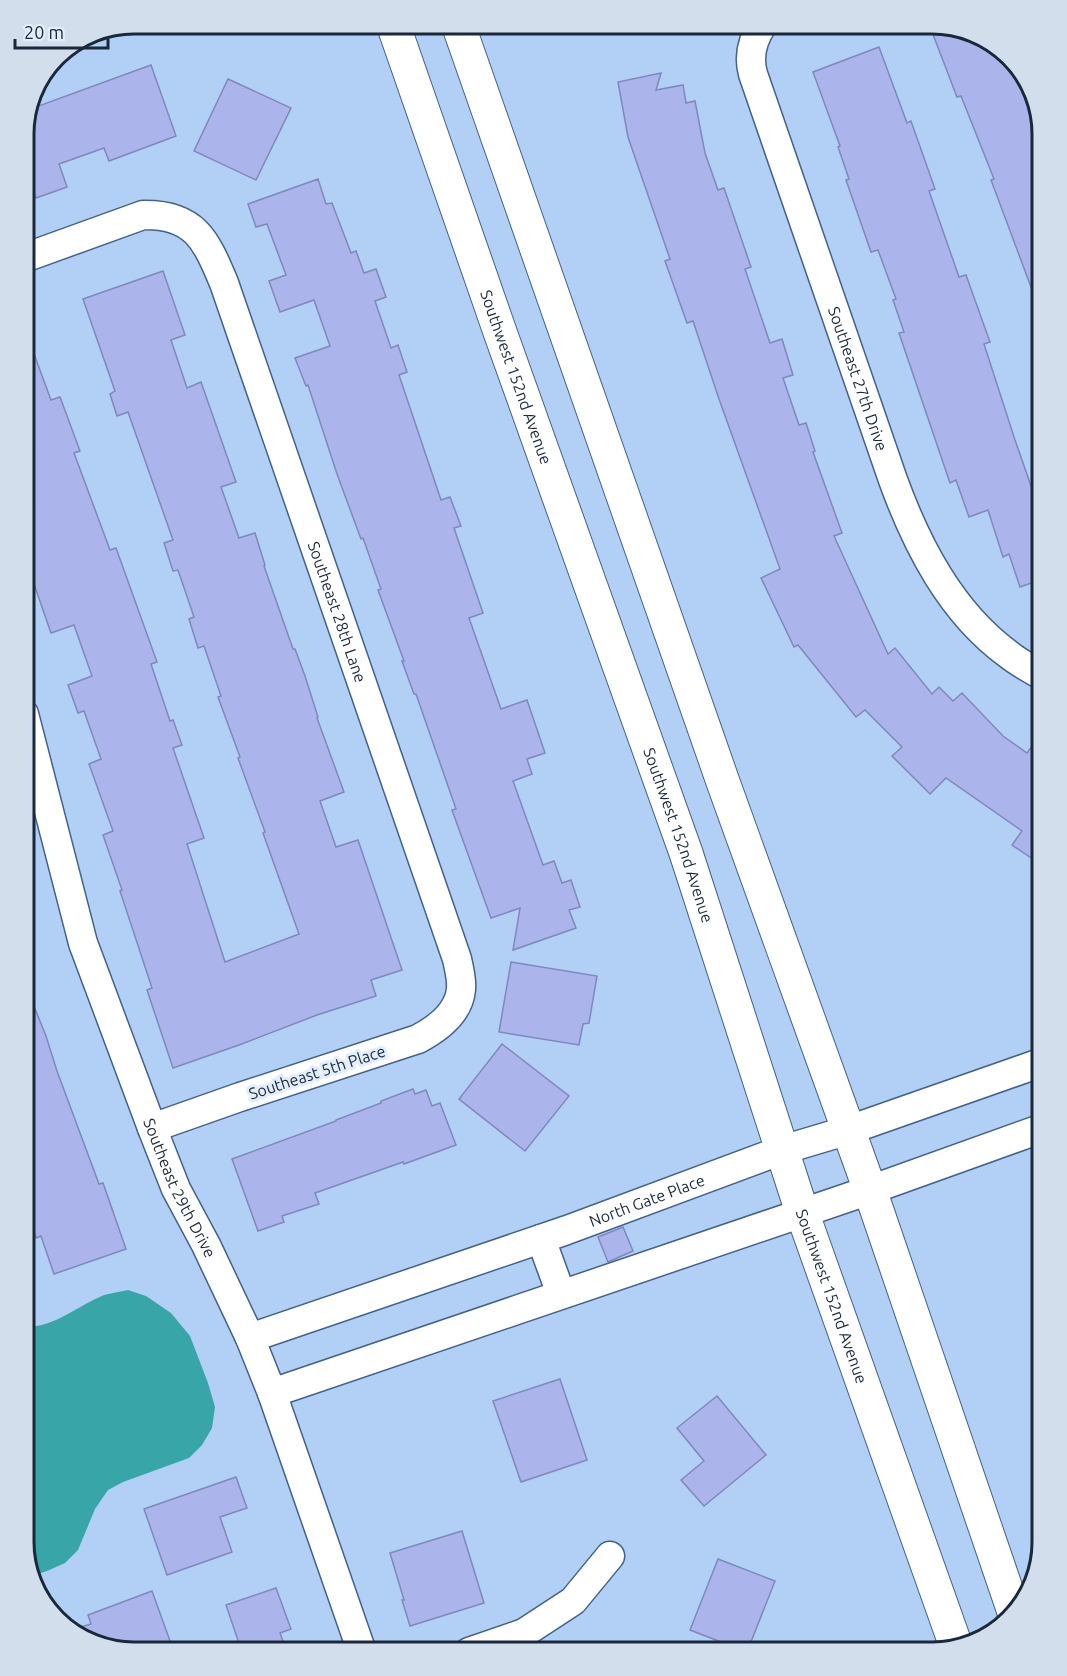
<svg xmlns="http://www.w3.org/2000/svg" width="1067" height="1676" font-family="Ubuntu,sans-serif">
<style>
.water{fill:#38a6a8}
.building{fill:#abb5eb;stroke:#7f88bc;stroke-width:1.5}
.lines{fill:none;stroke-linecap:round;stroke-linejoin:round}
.minor-casing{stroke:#42628c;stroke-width:31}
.tertiary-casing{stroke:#42628c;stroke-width:35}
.minor{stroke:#fff;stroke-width:28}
.tertiary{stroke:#fff;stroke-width:33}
.labels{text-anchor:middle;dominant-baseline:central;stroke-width:6;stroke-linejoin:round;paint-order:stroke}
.street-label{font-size:16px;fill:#1a283b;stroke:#e3eefd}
.rim{fill:none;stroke:#1a283b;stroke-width:3}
</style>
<rect width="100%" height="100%" fill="#b2cff6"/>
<!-- water -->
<path class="water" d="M128 1290 146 1296 171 1313 190 1336 208 1383 215 1407 212 1428 202 1445 189 1458 123 1482 108 1490 95 1509 78 1550 65 1563 47 1571 32 1576 24 1542V1327C54 1328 77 1306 104 1295 111 1293 120 1292 128 1290Z"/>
<!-- building -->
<g class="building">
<path d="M929 24H940L994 43 1031 85 1043 135V311H1040L991 180 994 179 961 96 957 97Z"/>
<path d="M879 47 907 123 911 121 935 189 929 191 959 277 966 275 990 342 984 344 1015 440 1038 506 1043 505V579L1020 587 1009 554 1003 557 988 510 969 517 956 480 950 483 899 333 904 332 893 300 896 299 878 250 871 252 846 180 849 179 838 147 840 146 813 72Z"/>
<path d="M151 65 176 136 109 161 104 148 59 164 67 187 36 198 24 165V127L33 108Z"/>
<path d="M661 73 656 90 683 85 686 103 695 101 705 153 718 190 724 188 751 267 745 269 770 343 782 339 793 375 783 378 799 425 806 423 815 451 813 452 842 533 834 536 888 654 895 648 932 694 939 687 953 701 962 693 1003 736 1027 753 1043 731V866L1012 845 1022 831 946 778 930 794 892 756 902 747 865 710 856 717 798 645 794 647 761 578 780 569 719 399 693 321 687 323 665 261 670 259 628 137 618 82Z"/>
<path d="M228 79 291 108 256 180 194 151Z"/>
<path d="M318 179 326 204 332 203 351 253 356 251 364 273 376 269 386 297 375 301 391 348 398 345 407 372 399 375 441 500 450 497 461 526 454 528 483 613 469 618 501 709 527 700 545 753 527 759 532 774 513 781 543 865 554 861 562 883 571 880 580 907 569 910 576 928 513 950 520 908 491 918 452 810 456 809 416 694H414L402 661H404L378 590 381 589 363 538 361 539 337 474 308 385 306 386 295 358 330 346 314 300 280 312 269 281 286 275 267 224 256 227 248 204Z"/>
<path d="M163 271 185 335 171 340 187 388 201 382 236 482 221 487 239 538 255 533 265 565 264 566 293 649H295L305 676 318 717 317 718 344 792 320 801 336 847 358 840 402 970 371 980 376 996 317 1015 239 1045 173 1068 147 990 152 988 120 891 122 890 103 835 113 831 89 764 101 759 84 711 78 713 68 685 92 676 74 625 51 633 24 555V335H27L51 400 60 397 80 451 74 453 110 550 116 548 157 662 151 664 170 721 173 720 182 745 173 748 204 838 187 844 225 962 299 934 263 833 265 832 238 758 240 757 218 697 221 696 204 646 198 648 189 619 194 617 178 570 173 571 164 543 173 540 128 412 117 416 110 394 115 391 83 299Z"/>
<path d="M511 962 597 976 589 1023 583 1024 579 1045 499 1032Z"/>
<path d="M24 989H27L46 1036 57 1071 99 1184 103 1183 126 1249 54 1274 41 1236 36 1238 27 1210 31 1208 24 1189Z"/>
<path d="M502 1044 569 1096 525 1151 459 1099Z"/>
<path d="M413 1089 415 1094 426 1090 432 1106 440 1103 456 1145 404 1164 403 1162 315 1193 319 1204 282 1216 284 1222 258 1231 232 1159 336 1121V1120L381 1103V1101Z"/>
<path d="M623 1227 633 1251 608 1262 598 1237Z"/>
<path d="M560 1379 587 1460 521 1482 493 1401Z"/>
<path d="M717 1396 766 1455 704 1506 681 1480 704 1461 677 1428Z"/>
<path d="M236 1477 247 1508 220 1517 232 1552 167 1575 144 1509Z"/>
<path d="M462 1531 484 1603 410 1626 402 1600H404L390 1553Z"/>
<path d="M718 1559 775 1581 747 1652 690 1630Z"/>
<path d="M276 1588 291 1629 280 1633 287 1652H242L226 1605Z"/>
<path d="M152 1591 174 1652H127L73 1634 70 1630 91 1624 88 1615Z"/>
</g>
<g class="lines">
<!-- minor casing -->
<g class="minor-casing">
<g id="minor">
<path id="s1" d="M763 24C752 40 748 56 753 74L893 480C917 546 951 612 1008 654 1019 663 1031 669 1043 676"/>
<path id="s2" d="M24 258 143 215C195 214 206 240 224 283L457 959C459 969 462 979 461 989 459 1013 437 1029 418 1039L240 1097 152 1128"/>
<path id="s3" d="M24 714 83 943 152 1128 176 1189 206 1245 250 1338 272 1393 362 1652"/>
<path d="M541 1239 561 1294"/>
<path id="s4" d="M250 1338 567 1230 782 1150 849 1130 1043 1062"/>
<path d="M272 1393 870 1190 1043 1128"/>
<path d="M469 1652 524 1633 573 1601 610 1556"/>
</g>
</g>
<!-- tertiary casing -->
<g class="tertiary-casing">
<g id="tertiary">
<path id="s5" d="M393 24 500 332 686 853 802 1212 956 1646"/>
<path d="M458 24 723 782 870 1190 1014 1612"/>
</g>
</g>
<!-- minor -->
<use href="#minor" class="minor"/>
<!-- tertiary -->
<use href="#tertiary" class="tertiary"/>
</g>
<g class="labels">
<!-- street labels -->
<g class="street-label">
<text stroke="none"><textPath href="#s5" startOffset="374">Southwest 152nd Avenue</textPath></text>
<text stroke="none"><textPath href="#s1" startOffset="375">Southeast 27th Drive</textPath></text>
<text stroke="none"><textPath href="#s2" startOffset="590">Southeast 28th Lane</textPath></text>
<text stroke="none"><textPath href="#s5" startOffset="860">Southwest 152nd Avenue</textPath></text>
<text transform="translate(317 1072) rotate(-18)">Southeast 5th Place</text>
<text stroke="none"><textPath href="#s3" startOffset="500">Southeast 29th Drive</textPath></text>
<text stroke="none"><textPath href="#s4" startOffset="420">North Gate Place</textPath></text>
<text stroke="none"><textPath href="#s5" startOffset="1346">Southwest 152nd Avenue</textPath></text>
</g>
</g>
<!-- crop -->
<path d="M0 0H1067V1676H0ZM134 34H932A100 100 0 0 1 1032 134V1542A100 100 0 0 1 932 1642H134A100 100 0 0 1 34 1542V134A100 100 0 0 1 134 34Z" fill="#d3deed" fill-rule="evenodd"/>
<path class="rim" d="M134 34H932A100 100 0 0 1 1032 134V1542A100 100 0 0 1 932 1642H134A100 100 0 0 1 34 1542V134A100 100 0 0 1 134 34Z"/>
<!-- scale -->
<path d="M15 39v9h93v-9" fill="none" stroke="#1a283b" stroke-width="3"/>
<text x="24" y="39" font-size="18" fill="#1a283b" stroke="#e3eefd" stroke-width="4.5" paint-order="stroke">20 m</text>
</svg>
